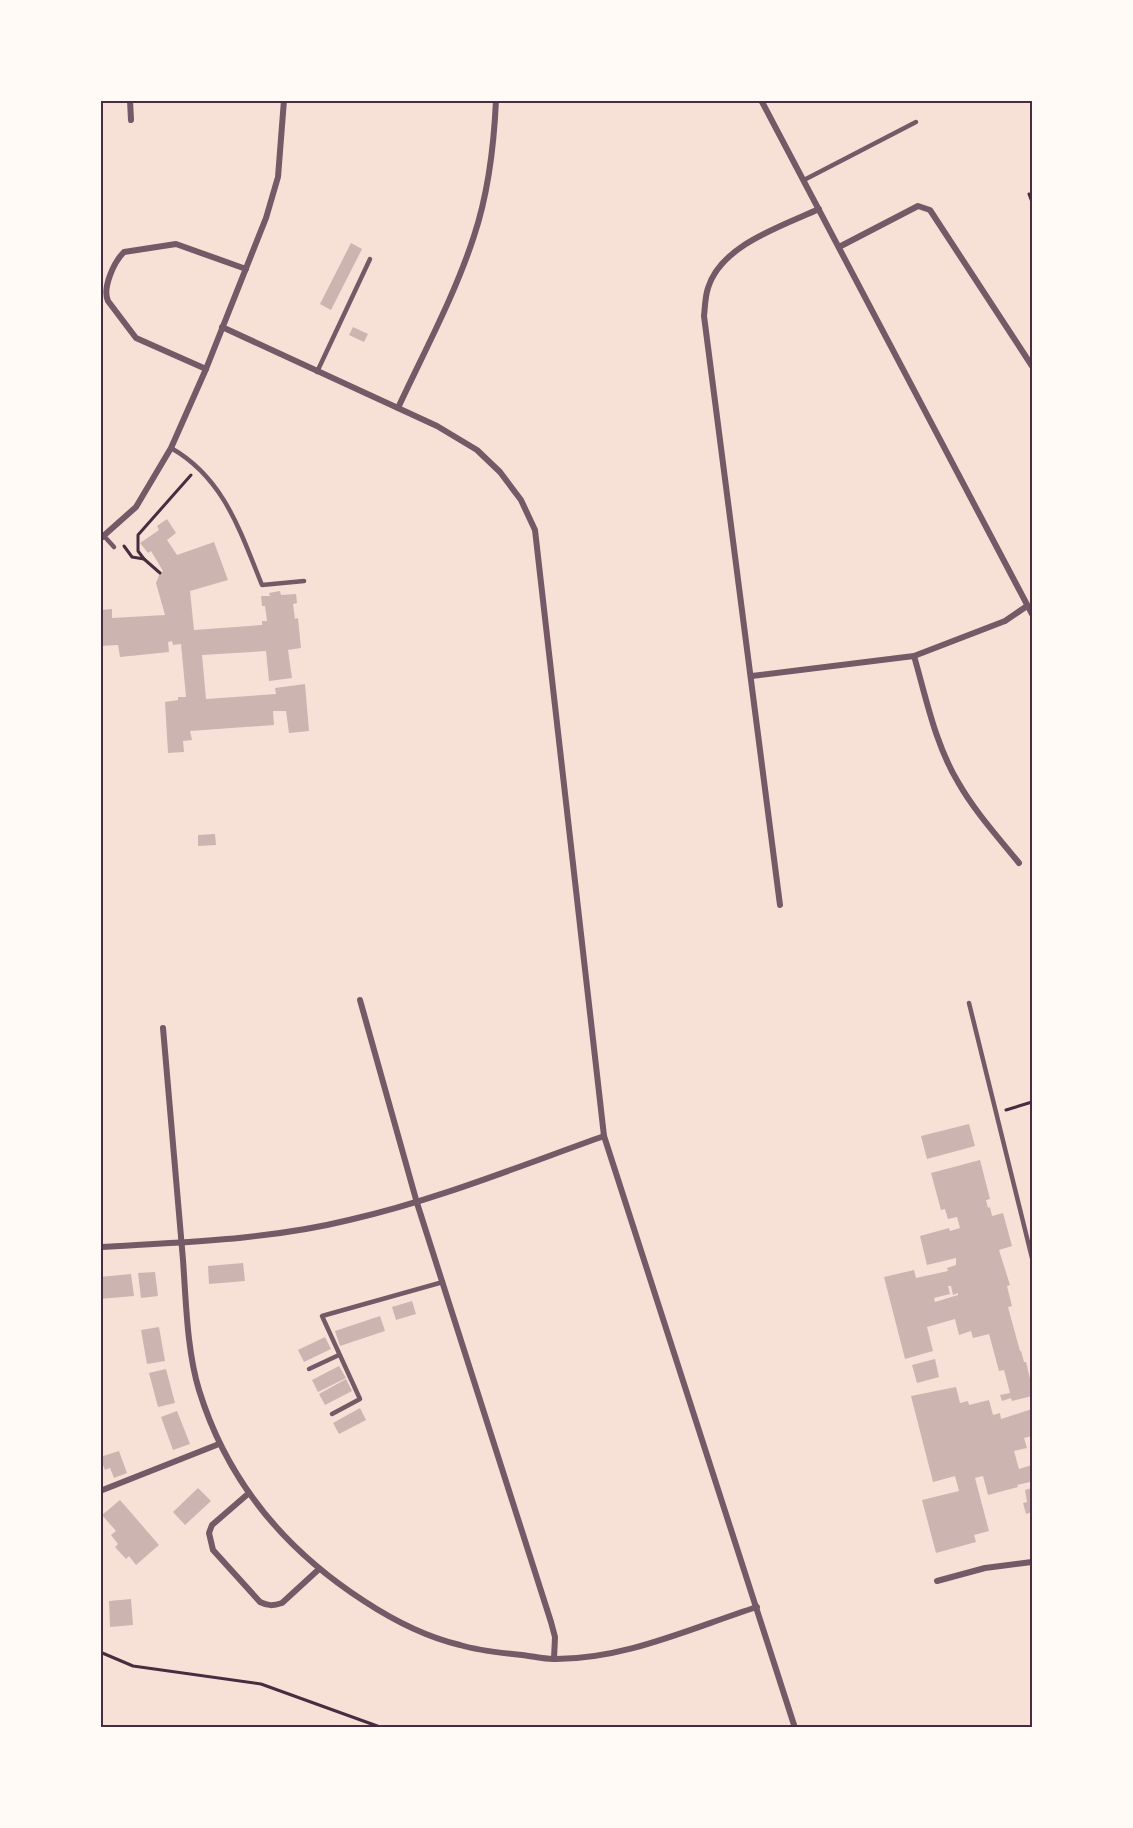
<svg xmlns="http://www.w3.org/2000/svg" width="1133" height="1828" font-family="Ubuntu,sans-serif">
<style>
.building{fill:#ccb4b1;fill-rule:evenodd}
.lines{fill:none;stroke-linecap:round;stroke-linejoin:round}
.path{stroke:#4a2c40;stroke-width:3}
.service{stroke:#755966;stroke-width:4.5}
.minor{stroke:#755966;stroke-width:6}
.neatline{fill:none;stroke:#4a2c40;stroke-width:2}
</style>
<rect width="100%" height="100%" fill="#f7e1d7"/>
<!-- building -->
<g class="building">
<path d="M351 243 362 249 331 310 320 304Z"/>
<path d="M353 327 368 334 364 342 349 335Z"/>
<path d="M167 519 176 533 167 540 177 555 214 542 228 580 190 591 194 630 262 625V621H267L265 606H262L261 596H270L269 593 280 591 281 595 296 594 297 603 293 604 295 619 298 618 301 648 288 650 292 678 269 681 266 651 202 655 206 699 276 694 275 688 305 684 309 731 289 733 286 711H273L274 725 190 731 192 740 183 741 184 752 168 753 165 702 178 700V697H186L181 644 173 645 172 641 168 642 169 652 120 657 118 645 100 646V610L112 609V618L165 615 156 583 160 573 163 571 151 551 148 553 140 543 159 530 157 526Z"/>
<path d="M215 834 216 845 198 846V835Z"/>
<path d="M969 1124 975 1146 927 1159 921 1136Z"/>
<path d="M980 1160 990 1199 986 1200 988 1208 990 1207 992 1216 1003 1213 1012 1246 999 1250 1010 1285 1007 1286 1012 1306 1008 1307 1020 1351H1021L1024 1362H1026L1032 1387V1396L1012 1401 1011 1398 1002 1401 1000 1395 1010 1393 1004 1370 999 1371 989 1334 973 1338 971 1331 959 1335 955 1319 927 1327 933 1351 905 1359 884 1277 914 1270 916 1278 948 1271 947 1268 956 1265V1258L927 1265 920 1236 949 1228 950 1231 960 1228 957 1217 948 1219 945 1209 941 1210 931 1173ZM948 1286H951L953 1295 958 1293V1295L935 1302 934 1298 950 1294Z"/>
<path d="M243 1263 245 1281 209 1284 208 1266Z"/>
<path d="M155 1272 158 1296 141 1298 138 1273Z"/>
<path d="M131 1274 134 1296 100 1299V1277Z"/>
<path d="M412 1301 416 1314 396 1320 392 1307Z"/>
<path d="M380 1316 385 1331 340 1346 335 1331Z"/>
<path d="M159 1327 165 1361 147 1364 141 1330Z"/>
<path d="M325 1337 331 1349 304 1362 298 1350Z"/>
<path d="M935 1359 939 1377 917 1383 912 1365Z"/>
<path d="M339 1366 346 1378 318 1392 312 1380Z"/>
<path d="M166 1369 175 1403 158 1407 149 1373Z"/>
<path d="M346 1379 352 1391 325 1405 319 1394Z"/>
<path d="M956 1387 960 1403 968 1401 969 1405 989 1400 993 1415 1000 1413 1001 1419 1032 1409V1436L1024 1438 1027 1448 1014 1451 1019 1469 1032 1465V1487L1030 1482 1017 1485 1018 1487 988 1495 983 1476 975 1478 989 1531 974 1535 976 1542 936 1553 922 1500 959 1491 955 1476 933 1482 911 1396Z"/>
<path d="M360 1408 366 1420 339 1434 333 1423Z"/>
<path d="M177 1411 190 1444 173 1450 161 1417Z"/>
<path d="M119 1451 127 1473 114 1478 110 1468 105 1470 100 1457Z"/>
<path d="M198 1488 211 1501 185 1525 173 1512Z"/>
<path d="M1032 1488V1512L1026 1514 1023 1503 1027 1502 1025 1490Z"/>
<path d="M120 1500 159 1545 136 1565 129 1556 126 1559 115 1547 118 1544 111 1535 116 1531 102 1515Z"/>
<path d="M131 1599 133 1625 110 1627 109 1601Z"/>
</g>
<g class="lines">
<!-- path -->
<g class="path">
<path d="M1029 194 1032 202"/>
<path d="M124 546 132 557 144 559 160 573"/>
<path d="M144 559 138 551V535L191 475"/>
<path d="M1006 1110 1032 1102"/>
<path d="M100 1652 133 1666 261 1684 380 1727"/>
</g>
<!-- service -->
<g class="service">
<path d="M804 180 916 122"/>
<path d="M317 372 370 259"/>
<path d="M171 448C224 478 240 531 262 585L304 581"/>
<path d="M104 536 114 547"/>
<path d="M969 1003 1032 1258"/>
<path d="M309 1369 339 1355"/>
<path d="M332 1414 360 1399 322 1316 443 1282"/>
</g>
<!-- minor -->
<g class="minor">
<path d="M130 100 131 120"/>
<path d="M761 100 1032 614"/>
<path d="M839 247 918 206 930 210 1032 366"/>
<path d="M222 327 437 426 477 450 500 472 521 500 535 530 604 1136 795 1728"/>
<path d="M206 369 136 338 108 301C102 288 114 262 124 252L176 244 246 269"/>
<path d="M398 408C424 352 455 295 474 236 488 194 494 145 496 100"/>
<path d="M100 539 136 507 171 448 206 369 266 218 278 177 284 100"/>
<path d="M914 656C926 697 935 744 958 782 975 812 998 837 1019 863"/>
<path d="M752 676 914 656 1005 621 1027 606"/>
<path d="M780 905 704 316C705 307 705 297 708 288 721 245 782 226 819 209"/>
<path d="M360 1000 417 1203 551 1622 555 1637 554 1659"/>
<path d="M163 1028C170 1105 176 1183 183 1260 186 1301 187 1351 199 1390 227 1481 285 1550 364 1601 393 1620 426 1637 460 1645 480 1651 501 1653 522 1655 532 1656 543 1659 553 1659 624 1660 691 1628 757 1607"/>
<path d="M100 1247C183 1242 268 1240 349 1220 436 1200 520 1166 604 1136"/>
<path d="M100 1491 219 1444"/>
<path d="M249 1493 212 1525 209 1533 213 1550 260 1602C268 1606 273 1606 282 1603L318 1570"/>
<path d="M937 1581 985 1568 1032 1562"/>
</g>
</g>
<!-- border -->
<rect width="1133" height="1828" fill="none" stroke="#fffaf5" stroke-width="204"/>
<rect x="102" y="102" width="929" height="1624" class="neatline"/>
</svg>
